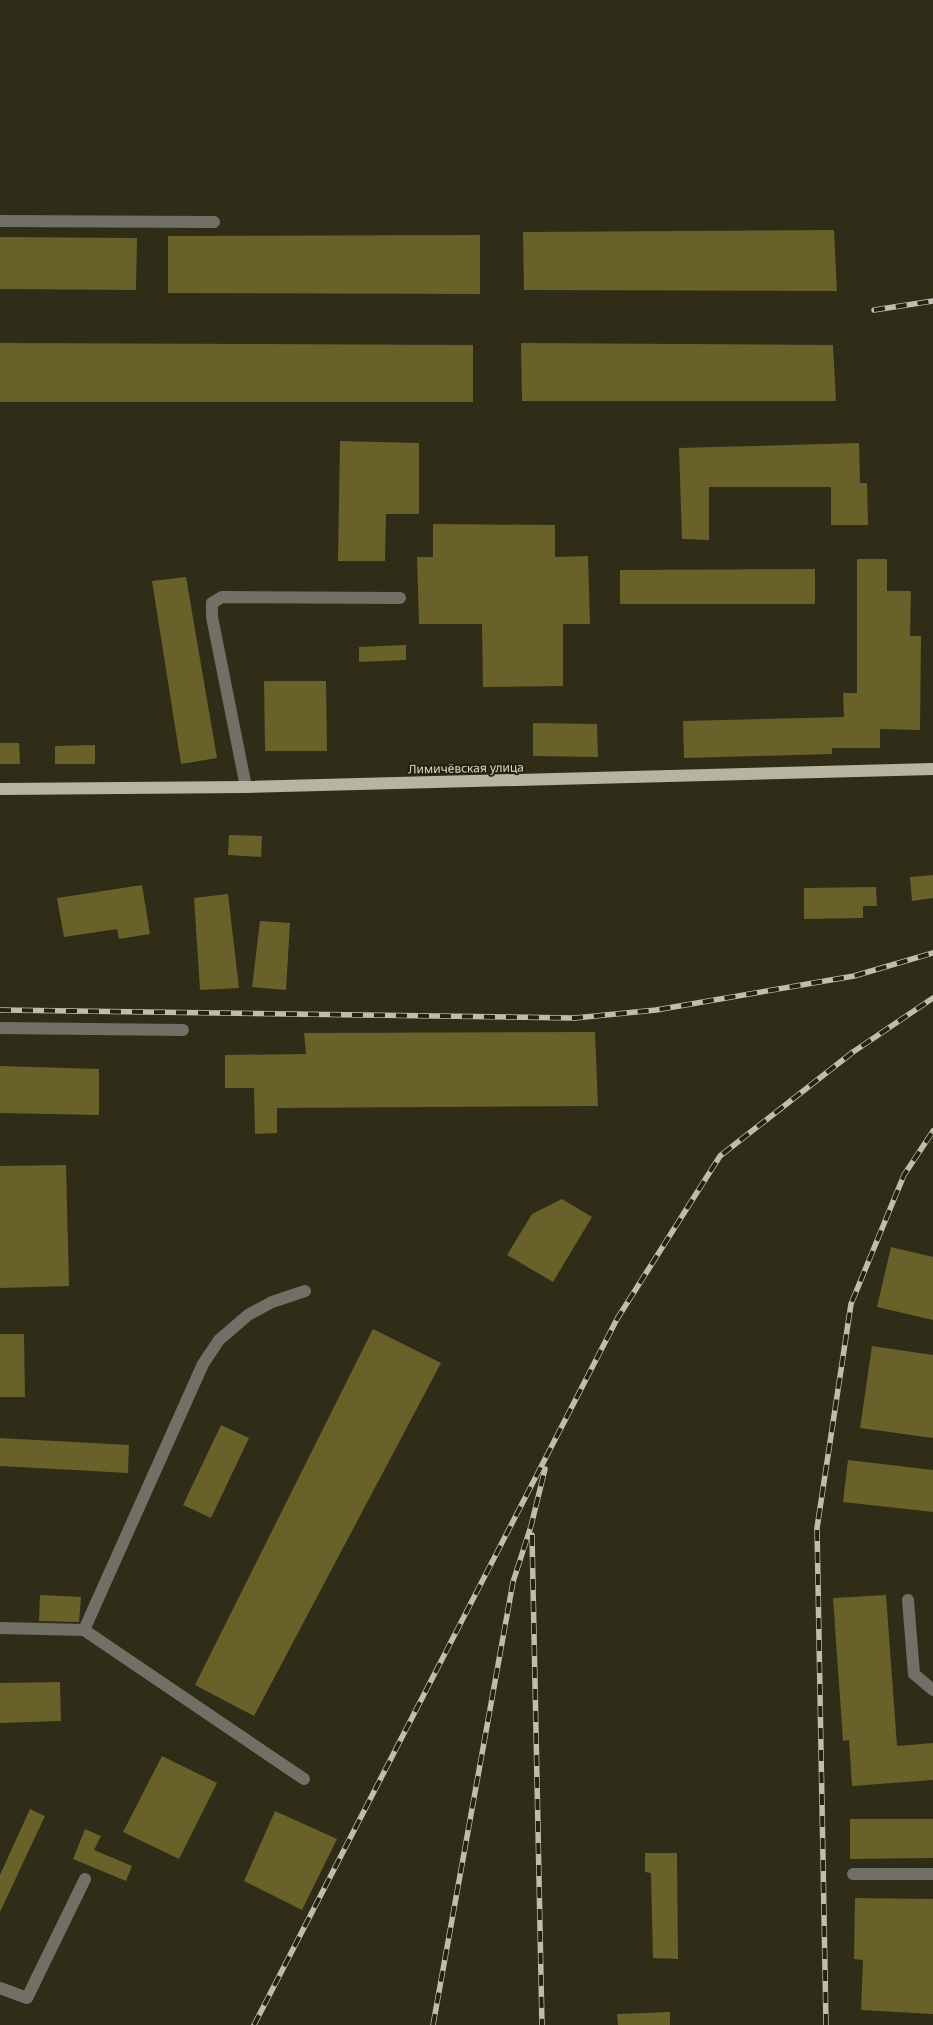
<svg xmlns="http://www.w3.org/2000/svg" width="933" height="2025" font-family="'Noto Sans',sans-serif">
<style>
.building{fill:#686129}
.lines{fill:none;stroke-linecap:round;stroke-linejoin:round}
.minor{stroke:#717066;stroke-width:12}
.major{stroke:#b7b59f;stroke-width:12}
.rail-casing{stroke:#bfbdaf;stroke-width:5.5}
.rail{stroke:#25220d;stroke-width:4;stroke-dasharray:11;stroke-linecap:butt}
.labels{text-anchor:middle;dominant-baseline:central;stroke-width:4;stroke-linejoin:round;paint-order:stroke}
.street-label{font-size:12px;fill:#dedccf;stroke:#25220d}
</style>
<rect width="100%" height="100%" fill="#2f2c17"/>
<!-- building -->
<g class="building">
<path d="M834 230 837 291 524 290 523 232Z"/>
<path d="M480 235V294L168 293V236Z"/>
<path d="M0 237 137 238 136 290 0 289Z"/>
<path d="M0 343 473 345V402H0Z"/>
<path d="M521 343 833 345 836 401H522Z"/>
<path d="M340 441 419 443V514H386L385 561H338Z"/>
<path d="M859 443 860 483H867L868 525H831V487H709V540L682 539 679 448Z"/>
<path d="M433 524 555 525V557L588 556 590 624H563V686L483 687 482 624H419L417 557H433Z"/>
<path d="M857 559H887V591H911L910 636H921L920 730 880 729V748H832V754L684 758 683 721 844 717 843 693H857Z"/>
<path d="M815 569V604H620V570Z"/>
<path d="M186 577 217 758 181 764 152 581Z"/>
<path d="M406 645V660L359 662V647Z"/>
<path d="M264 681H326L327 751H265Z"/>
<path d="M533 723 597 724 598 757 533 756Z"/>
<path d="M0 743H19L20 764H0Z"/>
<path d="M95 745V764H55V746Z"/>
<path d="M229 835 262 836 261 857 228 855Z"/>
<path d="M933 875V898L912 901 910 877Z"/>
<path d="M142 885 150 934 119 939 117 929 64 937 57 898Z"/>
<path d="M876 887 877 906H863V918L804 919V888Z"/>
<path d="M228 894 239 988 200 990 194 898Z"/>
<path d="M260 921 290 923 286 990 252 987Z"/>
<path d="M595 1032 598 1106 277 1108V1133L255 1134 254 1088H225V1055L306 1054 304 1033Z"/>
<path d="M0 1066 99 1069V1115L0 1113Z"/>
<path d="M66 1165 69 1286 0 1288V1166Z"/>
<path d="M562 1199 592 1217 553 1282 507 1255 532 1214Z"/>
<path d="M891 1247 933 1257V1320L877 1307Z"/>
<path d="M373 1329 441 1363 254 1716 195 1685Z"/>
<path d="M0 1334H24L25 1397H0Z"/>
<path d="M872 1346 933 1355V1438L860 1428Z"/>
<path d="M221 1425 249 1438 211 1518 183 1505Z"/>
<path d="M0 1438 129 1445 128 1473 0 1466Z"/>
<path d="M848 1460 933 1470V1512L843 1502Z"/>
<path d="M40 1595 81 1597 79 1622 39 1621Z"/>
<path d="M886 1595 897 1746 933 1743V1780L852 1786 849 1740 843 1741 833 1598Z"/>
<path d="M60 1682 61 1721 0 1723V1683Z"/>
<path d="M162 1756 217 1783 179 1859 123 1832Z"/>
<path d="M30 1809 45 1816 0 1912V1875Z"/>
<path d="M275 1811 337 1839 302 1910 244 1881Z"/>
<path d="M850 1819H933V1858L850 1859Z"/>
<path d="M85 1829 101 1836 94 1850 132 1866 126 1881 73 1859Z"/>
<path d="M645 1853H677L678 1959 653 1958 651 1873 645 1872Z"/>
<path d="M855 1898 933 1899V2014L861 2010 863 1960 854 1959Z"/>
<path d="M670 2012V2025H618L617 2014Z"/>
</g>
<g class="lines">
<!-- minor -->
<g class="minor">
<path d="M0 221 214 222"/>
<path d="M246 787 212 617V603L222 597 400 598"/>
<path d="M0 1028 183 1030"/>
<path d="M908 1600 914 1674 933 1690"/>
<path d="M0 1628 84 1630 304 1779"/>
<path d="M84 1630 203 1364 219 1340 248 1315 272 1302 305 1291"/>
<path d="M853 1874H933"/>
<path d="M0 1988 27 1998 85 1879"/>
</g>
<!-- major -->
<path class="major" d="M0 789 246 787 933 769"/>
<!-- rail casing -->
<g class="rail-casing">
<g id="rail">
<path d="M874 310 933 301"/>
<path d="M0 1010 575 1018 656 1010 854 976 933 953"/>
<path d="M532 1535 542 2025"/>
<path d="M254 2025 617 1319 720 1156 853 1052 933 998"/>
<path d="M433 2025 513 1582 531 1526 545 1469"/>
<path d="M826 2025 817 1528 851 1304 904 1175 933 1131"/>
</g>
</g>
<!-- rail -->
<use href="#rail" class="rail"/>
</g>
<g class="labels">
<!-- street labels -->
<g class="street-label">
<text transform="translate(466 768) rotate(-1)">Лимичёвская улица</text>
</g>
</g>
</svg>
